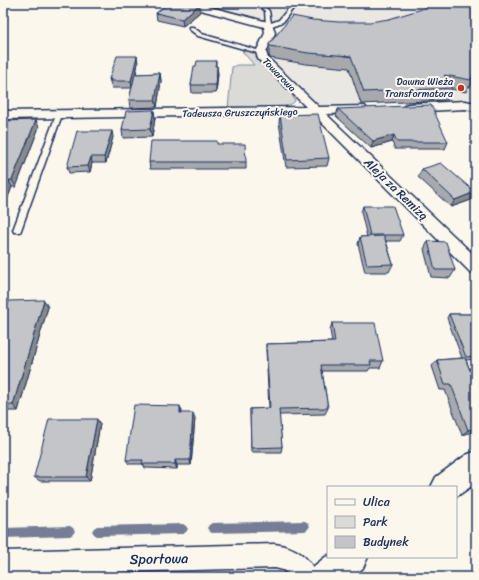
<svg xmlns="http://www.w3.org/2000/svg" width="479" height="580" font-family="Sriracha,sans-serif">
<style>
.built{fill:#eae8e2}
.green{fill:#dadad7;stroke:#7a849a}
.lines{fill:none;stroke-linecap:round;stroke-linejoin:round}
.stream{fill:#747e96;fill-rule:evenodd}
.lane-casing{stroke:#1b2f5e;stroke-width:3}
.street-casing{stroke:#1b2f5e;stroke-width:3}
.secondary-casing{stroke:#1b2f5e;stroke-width:3}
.lane{fill:#fbf7ec;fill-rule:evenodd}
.street{fill:#fbf7ec;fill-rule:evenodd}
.secondary{fill:#fbf7ec;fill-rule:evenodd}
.wall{fill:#a8a9ad;stroke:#1b2f5e}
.shaded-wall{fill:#888a8d;stroke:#1b2f5e}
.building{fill:#c3c5c9;stroke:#1b2f5e}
.poi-dot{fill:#c8321e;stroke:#fbf7ec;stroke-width:1.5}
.labels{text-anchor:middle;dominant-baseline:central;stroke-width:4;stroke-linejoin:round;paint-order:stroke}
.far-street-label{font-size:10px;fill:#1b2f5e;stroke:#fbf7ec}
.far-poi-label{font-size:10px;fill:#1b2f5e;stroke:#fbf7ec;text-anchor:end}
.street-label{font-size:12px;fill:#1b2f5e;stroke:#fbf7ec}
.near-street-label{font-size:14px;fill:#1b2f5e;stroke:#fbf7ec}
</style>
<rect width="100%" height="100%" fill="#fbf7ec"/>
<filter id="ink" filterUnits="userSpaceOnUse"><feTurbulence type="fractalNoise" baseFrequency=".025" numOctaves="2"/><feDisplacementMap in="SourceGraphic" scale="8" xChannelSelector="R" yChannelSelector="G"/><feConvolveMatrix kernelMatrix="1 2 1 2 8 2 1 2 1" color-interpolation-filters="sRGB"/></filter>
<g filter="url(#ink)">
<!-- built -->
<path class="built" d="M194 3H476V101L317 106 266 57V45L286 20 279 19 265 21 216 11Z"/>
<!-- green -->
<path class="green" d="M242 51 255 52 258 61 292 94 295 101C285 113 243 109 228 109L232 67 237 65H254Z"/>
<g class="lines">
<!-- stream -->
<g class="stream">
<path d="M305 521 308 523 310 526 308 529 305 531 212 533 209 531 207 528 209 525 212 523Z"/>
<path d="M183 524 186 526 188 529 186 532 183 534 97 536 94 534 92 531 94 528 97 526Z"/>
<path d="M70 526 73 528 75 531 73 534 70 536 3 538V528Z"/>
</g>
<!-- lane casing -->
<g class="lane-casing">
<g id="lane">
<path d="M256 3H261L269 11 271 23 279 20 293 3H297L283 22 269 27 266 25 265 11Z"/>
<path d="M189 27H193L202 34 264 52 261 54 198 36 189 29Z"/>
<path d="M59 113 62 115 21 230 20 232H14L13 230 56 115Z"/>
</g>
</g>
<!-- street casing -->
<g class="street-casing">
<g id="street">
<path d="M181 3H195L272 23 275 33 266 52 268 58 319 107 365 106 367 109 365 112 361 113 326 114 476 257V273L470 272 313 114 3 119V111L306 107 258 59 256 52 265 33 264 27 182 5Z"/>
<path d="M465 101 476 103V111L465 109 409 112 405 111 403 108 405 105 409 104Z"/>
<path d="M275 544C297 547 309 557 318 577H291L283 570 275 568 3 575V551Z"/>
</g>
</g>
<!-- secondary casing -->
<g class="secondary-casing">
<g id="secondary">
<path d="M476 451V483L456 497V487H431L436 477 466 455Z"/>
<path d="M328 555V557H368L363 568 352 577H309L314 566Z"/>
</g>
</g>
<!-- lane -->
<use href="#lane" class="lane"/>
<!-- street -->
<use href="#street" class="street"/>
<!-- secondary -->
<use href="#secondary" class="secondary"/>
</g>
<!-- wall -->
<g class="wall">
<path d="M201 3H211L208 5Z"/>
<path d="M200 12 183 26 157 20 156 13Z"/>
<path d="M269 44 475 76 470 87H468L466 92 452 89 447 100 361 104 349 68 306 64 270 58 269 55Z"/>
<path d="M216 61V66L218 74 216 93H192L191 85 196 66Z"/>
<path d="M138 63 136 74 160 73 161 81 157 107 130 108 129 100 132 88H112L109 79Z"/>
<path d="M338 109 448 142 445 149H395L392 142 371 148 336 116Z"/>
<path d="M280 115 329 158 327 166 286 167 279 123Z"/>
<path d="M155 118 152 137 123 138 122 130Z"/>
<path d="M3 121 39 127 16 187H12L3 209Z"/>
<path d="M113 137 106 163H92L90 172 69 173 67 167Z"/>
<path d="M217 144 246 162V169H150L149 162Z"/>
<path d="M422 169 475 192 471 200 451 207 418 177Z"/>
<path d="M363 206 403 235 400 241H386L393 264 389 272H365L358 244 360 237H367L361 212Z"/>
<path d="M428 241 455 270 450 278 431 277 424 249Z"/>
<path d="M48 307 18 411H3V317Z"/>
<path d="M449 314H476V359L466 360 476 385V431L462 435 445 390H440L432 366 437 360 462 358 447 318Z"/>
<path d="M332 323 383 361 380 368H370L368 371H322L328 408 325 414 279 415 282 447 281 452H251L250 409 269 408 266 350V344L332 342 330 330Z"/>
<path d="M180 406 182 413 195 418 191 465H177V469L145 468 143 464H129L126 460Z"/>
<path d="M100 424 90 481H40L34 477Z"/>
</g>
<!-- shaded-wall -->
<g class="shaded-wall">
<path d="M200 4V12L183 26 182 19Z"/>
<path d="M5 30 7 36 3 42V32Z"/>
<path d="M137 56 138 63 132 88 131 81Z"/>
<path d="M217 66 218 74 216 93V85Z"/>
<path d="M160 73 161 81 157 107 155 100Z"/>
<path d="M154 110 155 118 152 137 150 129Z"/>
<path d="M36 120 39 127 16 187 12 180Z"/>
<path d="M112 131 113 137 106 163 104 157Z"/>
<path d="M394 135 392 142 371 148 373 141Z"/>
<path d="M91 157 92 163 90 172 88 166Z"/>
<path d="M9 180 12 187 3 209V193Z"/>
<path d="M475 192 471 200 451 207 455 200Z"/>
<path d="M44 300 48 307 18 411 13 405Z"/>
<path d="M180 406 182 411 181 418 180 413Z"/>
<path d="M193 413 195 418 191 465 190 460Z"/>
<path d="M97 419 100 424 90 481 86 477Z"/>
<path d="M476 428V431L462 435 468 430Z"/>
<path d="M175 460 177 465V469L175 464Z"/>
</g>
<!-- building -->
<g class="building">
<path d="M169 3H195L200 4 182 19 156 13Z"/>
<path d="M430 3H476V72L475 76 473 75 471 80 444 75 452 88 364 92 351 56 308 53 270 46 269 44 292 16 313 20 339 22H370L389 19 422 9Z"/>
<path d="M117 56H137L131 81H110L111 79H109Z"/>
<path d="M197 61H216L215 66H217L216 85H191L194 66H196Z"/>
<path d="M160 73 155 100H129L135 74Z"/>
<path d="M431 105 448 142H397L394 135 373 141 338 109Z"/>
<path d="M154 110 150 129 122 130 126 111Z"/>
<path d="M318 114 329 158 287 160 280 115Z"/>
<path d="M36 120 12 180H9L3 193V121Z"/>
<path d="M77 131H112L104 157H91L88 166 67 167Z"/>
<path d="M151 141H217V144H245L246 162H149Z"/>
<path d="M441 163 475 192 455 200 422 169Z"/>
<path d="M363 206H393L403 235H370Z"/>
<path d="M384 236 393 264 367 265 360 237Z"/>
<path d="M428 241 446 242 455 270H435Z"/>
<path d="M44 300 13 405H3V317L9 301Z"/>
<path d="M449 314H476V356L466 357Z"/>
<path d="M332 323H375L383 361H370L371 365H321L328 408 279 409 282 447 251 448 250 409 270 408 266 344 335 342Z"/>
<path d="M465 358 476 385V428L468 430 451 384H445L437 360Z"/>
<path d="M134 405 180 406V413H193L190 460H175V464H142L143 460H126Z"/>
<path d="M49 419H97L86 477H34Z"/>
</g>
</g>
<!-- markers -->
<circle class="poi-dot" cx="461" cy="88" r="4"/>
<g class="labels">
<!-- far-street labels -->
<g class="far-street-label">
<text transform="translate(279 75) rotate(46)">Towarowa</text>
<text transform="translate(240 113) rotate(-1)">Tadeusza Gruszczyńskiego</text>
</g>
<!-- far-poi labels -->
<g class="far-poi-label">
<text x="453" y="82">Dawna Wieża<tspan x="453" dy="12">Transformatora</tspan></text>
</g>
<!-- street labels -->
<g class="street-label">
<text transform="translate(396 189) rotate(44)">Aleja za Remizą</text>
</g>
<!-- near-street labels -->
<g class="near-street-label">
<text transform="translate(159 559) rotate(-1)">Sportowa</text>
</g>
</g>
<!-- margin -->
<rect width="479" height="580" fill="none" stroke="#fbf7ec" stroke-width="16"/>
<rect x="8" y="8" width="463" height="564" fill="none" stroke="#1b2f5e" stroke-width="1.5" filter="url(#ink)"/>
<!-- legend -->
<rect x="327" y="486" width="130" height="72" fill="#fbf7ec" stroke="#a1a7b3"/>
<rect x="335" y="499" width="20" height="6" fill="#fbf7ec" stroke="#a1a7b3"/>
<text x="363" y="506" font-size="12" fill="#1b2f5e">Ulica</text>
<rect x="335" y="516" width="20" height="12" fill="#dadad7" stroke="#a1a7b3"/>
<text x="363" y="526" font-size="12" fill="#1b2f5e">Park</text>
<rect x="335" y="536" width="20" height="12" fill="#c3c5c9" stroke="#a1a7b3"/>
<text x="363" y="546" font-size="12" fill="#1b2f5e">Budynek</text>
</svg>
